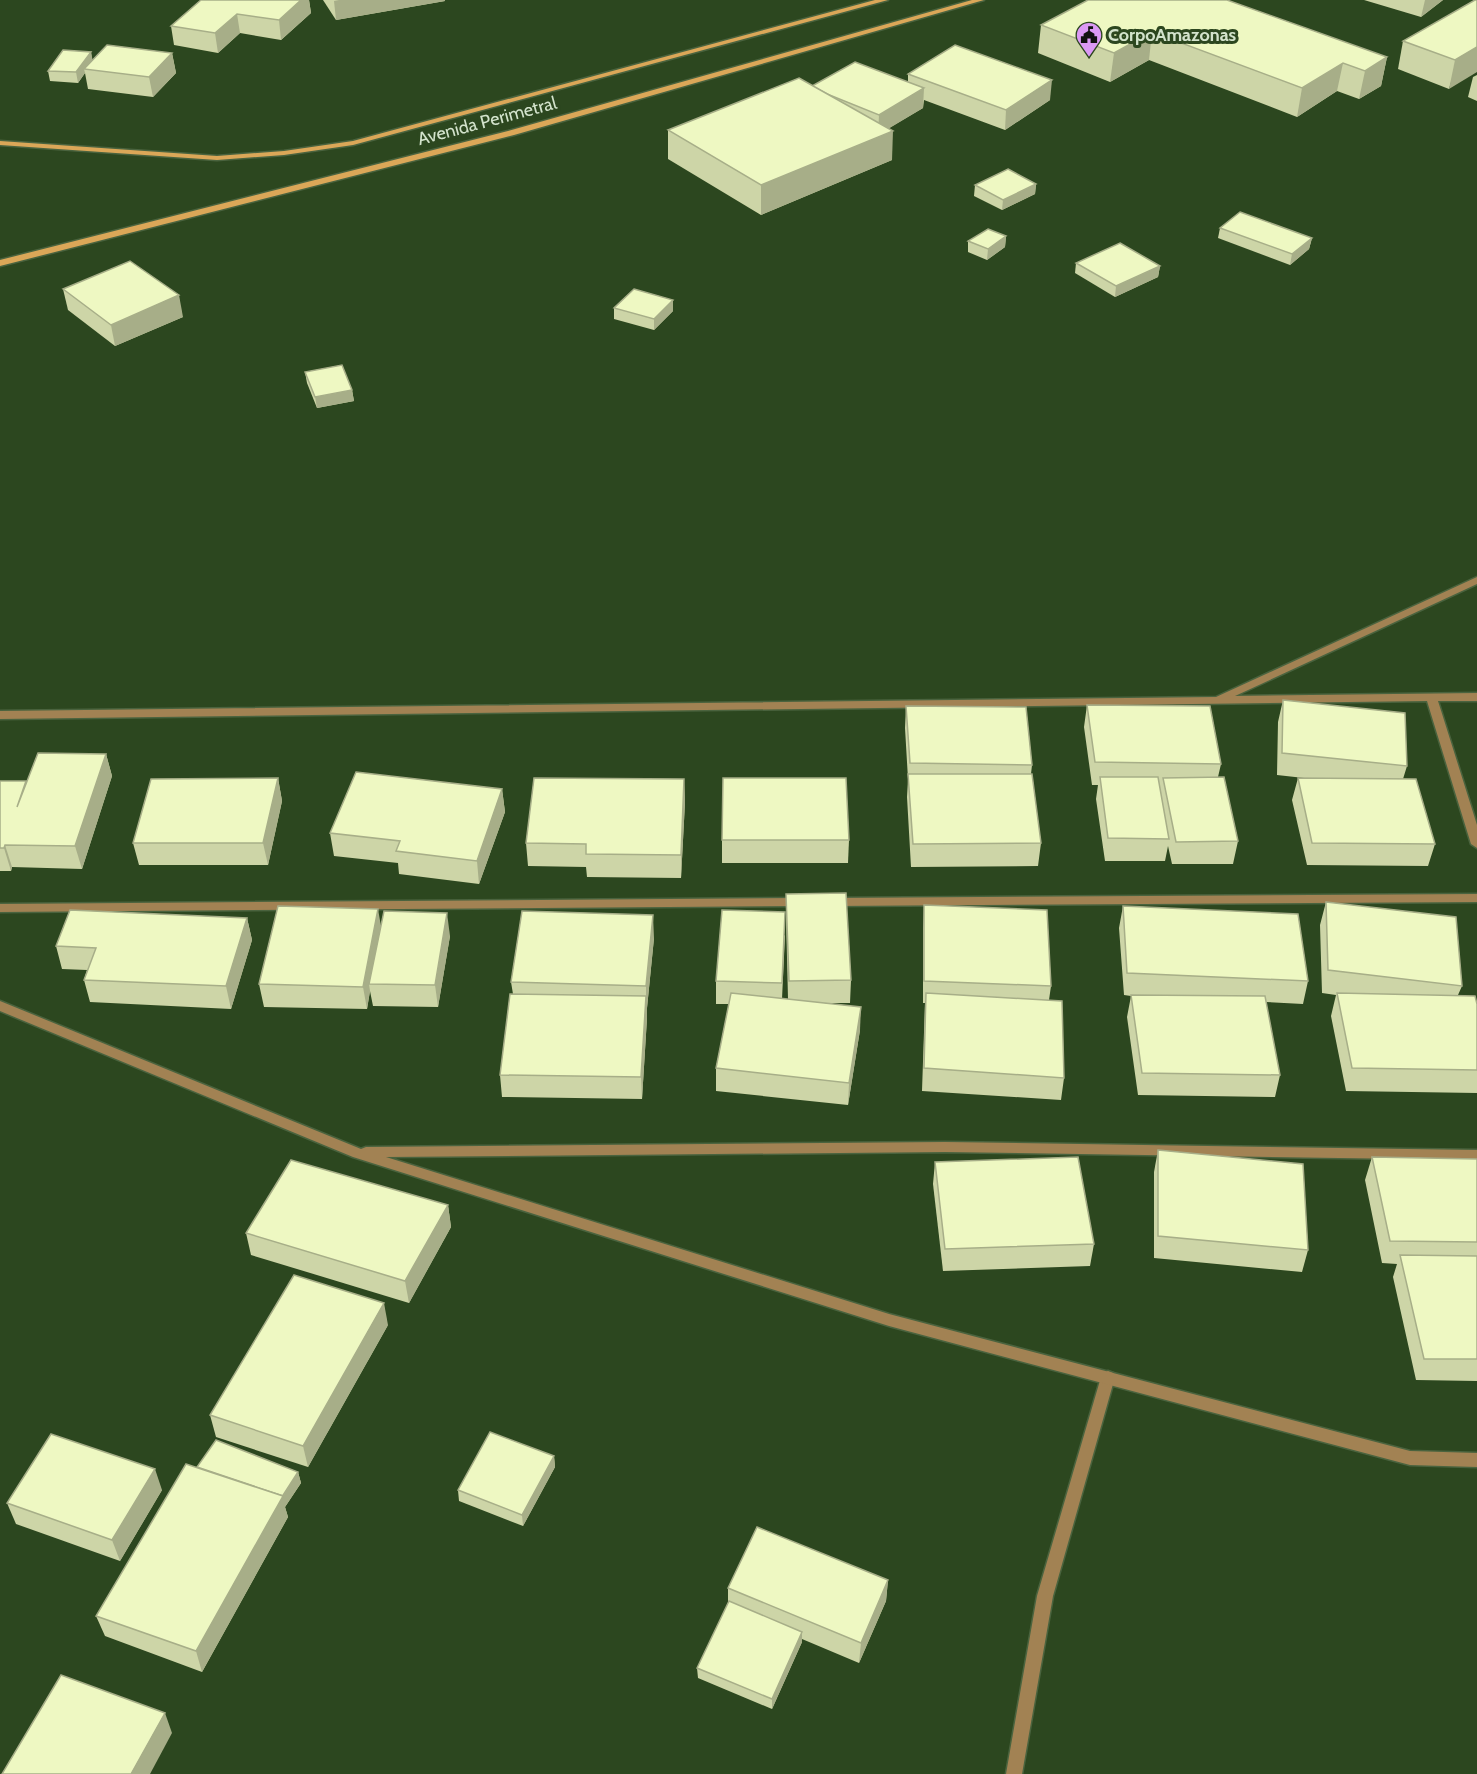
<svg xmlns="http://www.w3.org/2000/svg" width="1477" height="1774" font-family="Cabin,sans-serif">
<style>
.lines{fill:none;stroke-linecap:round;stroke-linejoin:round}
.service-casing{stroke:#4a633e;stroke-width:3}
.minor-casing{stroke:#4a633e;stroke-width:3}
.secondary-casing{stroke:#4a633e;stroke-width:3}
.service{fill:#a28253;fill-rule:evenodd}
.minor{fill:#a28253;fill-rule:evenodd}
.secondary{fill:#dba758;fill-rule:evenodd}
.wall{fill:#cdd5a7}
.shaded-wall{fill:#a7ae88}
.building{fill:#eef8c2;stroke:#a7ae88;stroke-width:1.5}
.labels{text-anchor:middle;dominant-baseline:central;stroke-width:6;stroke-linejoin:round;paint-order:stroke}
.far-poi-label{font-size:18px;font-weight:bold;fill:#d3e3cc;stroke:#2c471f;text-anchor:start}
.far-street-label{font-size:18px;fill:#d3e3cc;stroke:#2c471f}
</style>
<rect width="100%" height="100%" fill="#2c471f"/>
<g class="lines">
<!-- service casing -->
<g class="service-casing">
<path id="service" d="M1108 1371 1113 1373 1115 1377 1053 1596 1022 1774H1006L1037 1596 1101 1377 1103 1373Z"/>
</g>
<!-- minor casing -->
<g class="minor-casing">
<g id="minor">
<path d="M1477 577V584L1235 696 1477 693V701H1438L1477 825V848L1471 844 1427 701 0 719V711L1216 697Z"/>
<path d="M1477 894V902L832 906 826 902 832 898Z"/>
<path d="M800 898 806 902 800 906 0 912V904Z"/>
<path d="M0 1001 361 1149 366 1147 945 1142 1477 1150V1160L945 1152 386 1157 889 1314 1410 1451 1477 1453V1467L1410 1465 889 1326 353 1157 0 1011Z"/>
</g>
</g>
<!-- secondary casing -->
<g class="secondary-casing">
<g id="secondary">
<path d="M875 0H888L353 145 284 155 217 160 0 145V141L217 156 284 151 353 141Z"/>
<path d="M972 0H984L514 135 0 266V260L508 131Z"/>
</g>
</g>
<!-- service -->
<use href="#service" class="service"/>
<!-- minor -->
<use href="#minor" class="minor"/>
<!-- secondary -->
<use href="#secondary" class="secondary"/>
</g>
<!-- wall -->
<g class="wall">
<path d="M201 0H309L311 13 281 40 240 33 218 53 174 45 171 26Z"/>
<path d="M323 0H445V1L336 20Z"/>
<path d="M1088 0 1387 57 1381 86 1359 99 1337 91 1297 117 1149 60 1110 82 1038 53 1041 25Z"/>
<path d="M1364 0H1443L1421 17Z"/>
<path d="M1475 0 1449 89 1398 69 1403 41Z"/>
<path d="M91 52 92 60 172 53 176 73 153 97 88 89 85 73 78 83 50 81 48 71Z"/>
<path d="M908 74 1050 100 1005 130 924 100 923 108 889 128 892 160 761 215 668 159V130L812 86 908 82Z"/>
<path d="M1477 75V101L1468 97 1473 77Z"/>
<path d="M1036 184 1035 194 1002 210 974 196 975 185Z"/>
<path d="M1220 228 1312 238 1309 249 1290 265 1218 238Z"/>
<path d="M1006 236 1005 247 987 260 968 252V241Z"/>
<path d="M1076 263 1160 266 1158 277 1115 297 1075 273Z"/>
<path d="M63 289 183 317 115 346 68 310Z"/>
<path d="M673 300V311L654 330 614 319V308Z"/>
<path d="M305 372 352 390 354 401 317 408 307 383Z"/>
<path d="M1283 700 1407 766 1403 779 1435 844 1428 866 1307 865 1292 800 1298 778H1304L1277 775 1278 722Z"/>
<path d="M1087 705 1221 764 1218 777 1238 841 1233 864H1172L1168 846 1165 861H1105L1096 799 1098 785H1092L1084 727Z"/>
<path d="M906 706 1032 765 1031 774 1041 843 1038 866 911 867 907 797 908 779 905 728Z"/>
<path d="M106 754 112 776 82 869 12 867 11 871H0V781H26L27 783Z"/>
<path d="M278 778 282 801 268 865H139L133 843Z"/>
<path d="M684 779 685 802 681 878 587 877 586 867 528 866 526 843Z"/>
<path d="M502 789 505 812 479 884 399 874 398 863 334 856 330 833Z"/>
<path d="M722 840H849L848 863H722Z"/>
<path d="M786 894 851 980 850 1003H823L860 1030 848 1105 716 1091V1068L729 1004H716V981L785 935 782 999H788L786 916Z"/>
<path d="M1326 902 1462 986 1458 995 1477 1004V1093L1346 1091 1331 1016 1336 995 1322 993 1320 925Z"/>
<path d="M924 905 1051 986 1049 1000 1064 1078 1061 1100 922 1091 925 1003H923V928Z"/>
<path d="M1123 906 1308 981 1303 1004 1266 1002 1280 1075 1275 1097 1138 1095 1127 1017 1131 996 1124 995 1119 928Z"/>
<path d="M247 918 252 940 231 1009 90 1002 84 980 87 970 62 969 56 946Z"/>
<path d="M381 925 450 936 438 1007 373 1006 370 991 367 1009 264 1007 259 984Z"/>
<path d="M654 938 647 1008V1018L642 1099 502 1097 500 1075 513 994 511 982Z"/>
<path d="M1158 1150 1308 1250 1302 1272 1154 1258V1172Z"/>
<path d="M1372 1157 1477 1159V1381L1416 1380 1393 1277 1397 1264 1382 1263 1365 1180Z"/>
<path d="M935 1162 1094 1244 1090 1266 943 1271 933 1184Z"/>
<path d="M448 1205 451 1227 409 1303 251 1255 246 1233Z"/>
<path d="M388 1325 308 1467 216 1437 210 1415Z"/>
<path d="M554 1456 555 1467 523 1526 459 1501 458 1490Z"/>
<path d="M197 1467 298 1472 301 1483 285 1507 288 1517 202 1672 105 1636 96 1616Z"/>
<path d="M162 1490 120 1561 16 1524 7 1503Z"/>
<path d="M888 1580 886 1601 859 1663 802 1639V1642L772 1709 698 1678 697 1668 728 1604V1588Z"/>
</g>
<!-- shaded-wall -->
<g class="shaded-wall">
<path d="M301 0H309L311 13 281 40 279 20Z"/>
<path d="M339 0H445V1L336 20 334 1Z"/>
<path d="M1425 0H1443L1421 17Z"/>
<path d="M237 14 240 33 218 53 215 33Z"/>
<path d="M1152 32 1149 60 1110 82 1114 53Z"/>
<path d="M1477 47V72L1449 89 1455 60Z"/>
<path d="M91 52 93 62 84 69 85 73 78 83 76 72Z"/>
<path d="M172 53 176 73 153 97 149 77Z"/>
<path d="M1387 57 1381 86 1359 99 1365 71Z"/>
<path d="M1343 63 1337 91 1297 117 1302 88Z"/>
<path d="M1052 80 1050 100 1005 130 1006 110Z"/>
<path d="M924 88 923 108 878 135 879 115Z"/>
<path d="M893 131 892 160 761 215V185Z"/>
<path d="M1036 184 1035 194 1002 210 1003 200Z"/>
<path d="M1006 236 1005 247 987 260 988 249Z"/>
<path d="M1312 238 1309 249 1290 265 1292 254Z"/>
<path d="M1160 266 1158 277 1115 297 1116 286Z"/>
<path d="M179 295 183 317 115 346 111 325Z"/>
<path d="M673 300V311L654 330V319Z"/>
<path d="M352 390 354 401 317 408 315 397Z"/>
<path d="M106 754 112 776 82 869 75 846Z"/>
<path d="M278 778 282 801 268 865 263 843Z"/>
<path d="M684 779 685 802 681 878V855Z"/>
<path d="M502 789 505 812 479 884 477 861Z"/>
<path d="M5 845 12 867 11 871 4 848Z"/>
<path d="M378 909 382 932 369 984 370 991 367 1009 363 987Z"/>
<path d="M447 913 450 936 438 1007 435 985Z"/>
<path d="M653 915 654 938 647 1008V1018L642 1099 641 1077 646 997V986Z"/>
<path d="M247 918 252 940 231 1009 226 986Z"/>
<path d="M861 1007 860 1030 848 1105 849 1083Z"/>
<path d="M448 1205 451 1227 409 1303 405 1281Z"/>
<path d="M384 1303 388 1325 308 1467 303 1446Z"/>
<path d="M554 1456 555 1467 523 1526 522 1515Z"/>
<path d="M155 1469 162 1490 120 1561 112 1540Z"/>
<path d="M298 1472 301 1483 285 1507 288 1517 202 1672 196 1651 280 1501Z"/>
<path d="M888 1580 886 1601 859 1663 861 1643Z"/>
<path d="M802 1632V1642L772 1709V1699Z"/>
<path d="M165 1713 172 1733 150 1774H131Z"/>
</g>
<!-- building -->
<g class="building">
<path d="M201 0H301L279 20 237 14 215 33 171 26Z"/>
<path d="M1088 0H1227L1387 57 1365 71 1343 63 1302 88 1152 32 1114 53 1041 25Z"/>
<path d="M1475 0H1477V47L1455 60 1403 41Z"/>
<path d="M107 45 172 53 149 77 84 69Z"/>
<path d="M955 45 1052 80 1006 110 908 74Z"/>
<path d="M63 50 91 52 76 72 48 71Z"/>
<path d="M855 62 924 88 879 115 827 94 812 86Z"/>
<path d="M799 78 893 131 761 185 668 130Z"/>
<path d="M1008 169 1036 184 1003 200 975 185Z"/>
<path d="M1240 212 1312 238 1292 254 1220 228Z"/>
<path d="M988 229 1006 236 988 249 968 241Z"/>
<path d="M1120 243 1160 266 1116 286 1076 263Z"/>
<path d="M130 261 179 295 111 325 63 289Z"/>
<path d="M634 289 673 300 654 319 614 308Z"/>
<path d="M342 365 352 390 315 397 305 372Z"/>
<path d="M1283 700 1405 713 1407 766 1282 753Z"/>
<path d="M1087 705 1210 706 1221 764 1095 762Z"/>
<path d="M906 706 1026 707 1032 765 910 763Z"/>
<path d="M38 753 106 754 75 846 5 845 4 848H0V781H26L17 807Z"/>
<path d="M356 772 502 789 477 861 396 851 400 841 330 833Z"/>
<path d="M908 774H1032L1041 843 913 844Z"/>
<path d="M1100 777H1158L1169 839 1108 838Z"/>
<path d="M1224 777 1238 841 1176 842 1163 778Z"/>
<path d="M278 778 263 843H133L151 779Z"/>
<path d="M534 778 684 779 681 855 586 854V844L526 843Z"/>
<path d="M723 778H846L849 840H722Z"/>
<path d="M1298 778 1416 779 1435 844 1312 843Z"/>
<path d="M846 893 851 980 789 981 786 894Z"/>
<path d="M1326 902 1456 917 1462 986 1328 970Z"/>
<path d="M924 905 1047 910 1051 986 924 981Z"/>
<path d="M278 906 378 909 363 987 259 984Z"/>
<path d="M1123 906 1298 914 1308 981 1127 973Z"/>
<path d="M70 910 247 918 226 986 84 980 96 948 56 946Z"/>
<path d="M722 910 785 912 782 983 716 981Z"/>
<path d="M384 911 447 913 435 985 369 984Z"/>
<path d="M522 911 653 915 646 986 511 982Z"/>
<path d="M731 993 861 1007 849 1083 716 1068Z"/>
<path d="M926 993 1062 1001 1064 1078 924 1068Z"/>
<path d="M1337 993 1475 996 1477 1004V1070L1352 1068Z"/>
<path d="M510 994 646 996 641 1077 500 1075Z"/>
<path d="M1131 995 1265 996 1280 1075 1142 1073Z"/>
<path d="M1158 1150 1303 1164 1308 1250 1158 1236Z"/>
<path d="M1078 1157 1094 1244 945 1249 935 1162Z"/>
<path d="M1372 1157 1477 1159V1242L1390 1241Z"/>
<path d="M291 1160 448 1205 405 1281 246 1233Z"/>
<path d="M1400 1255 1477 1256V1359H1424Z"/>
<path d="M294 1275 384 1303 303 1446 210 1415Z"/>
<path d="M490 1432 554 1456 522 1515 458 1490Z"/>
<path d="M51 1434 155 1469 112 1540 7 1503Z"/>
<path d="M216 1440 298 1472 280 1500 283 1496 197 1467Z"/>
<path d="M186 1464 283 1496 196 1651 96 1616Z"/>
<path d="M757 1527 888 1580 861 1643 728 1588Z"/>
<path d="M729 1601 802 1632 772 1699 697 1668Z"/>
<path d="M61 1675 165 1713 131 1774H2Z"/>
</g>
<!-- icons -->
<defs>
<g id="civic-pin" transform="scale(1.35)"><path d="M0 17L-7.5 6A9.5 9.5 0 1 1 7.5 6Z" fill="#db99f5" stroke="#2c471f"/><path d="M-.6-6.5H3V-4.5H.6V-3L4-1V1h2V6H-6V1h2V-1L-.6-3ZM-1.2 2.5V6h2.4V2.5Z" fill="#111"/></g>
</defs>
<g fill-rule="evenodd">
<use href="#civic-pin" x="1089" y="35"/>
</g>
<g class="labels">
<!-- far-poi labels -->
<g class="far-poi-label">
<text x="1108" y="35">CorpoAmazonas</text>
</g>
<!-- far-street labels -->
<g class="far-street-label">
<text transform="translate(487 121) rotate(-15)">Avenida Perimetral</text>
</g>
</g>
</svg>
